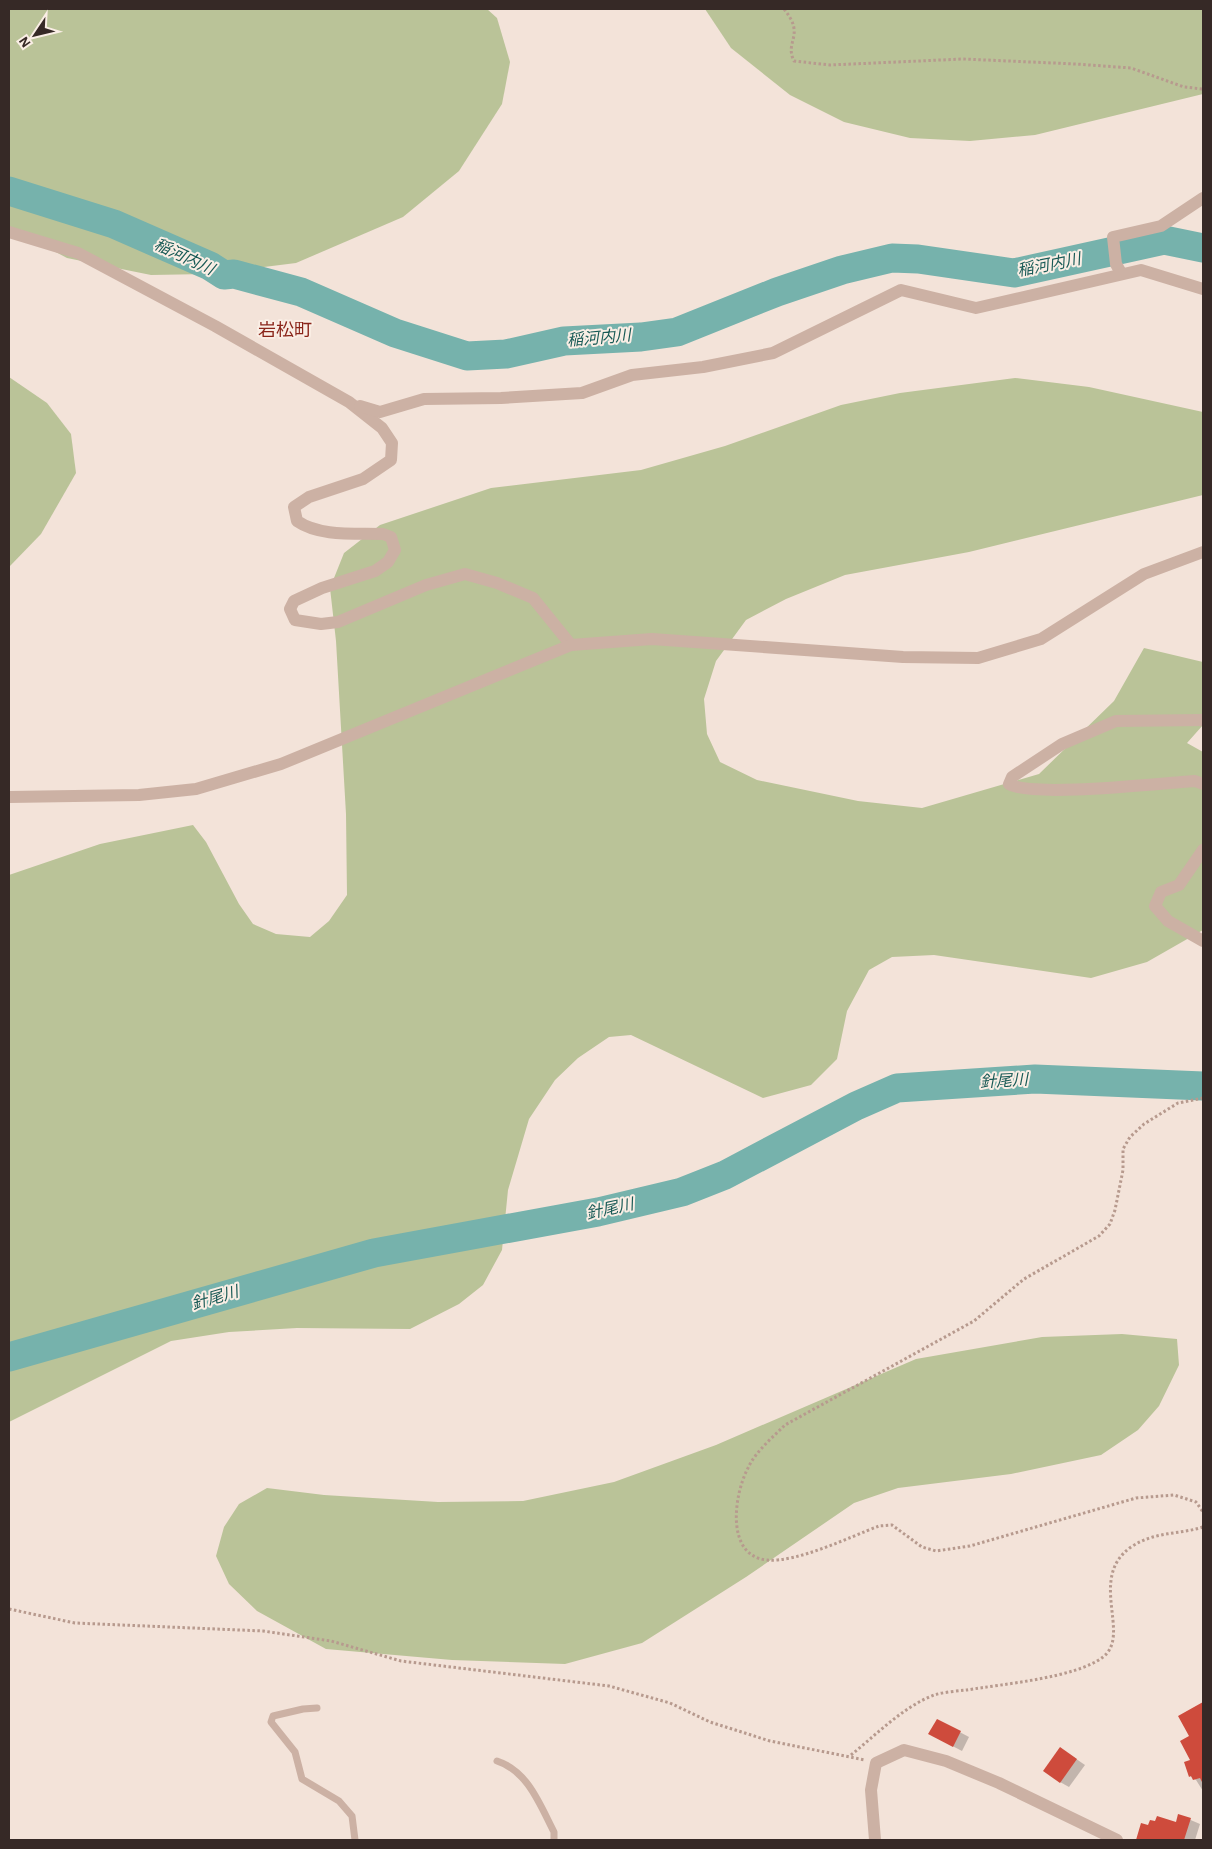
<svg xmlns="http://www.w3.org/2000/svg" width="1212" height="1849" font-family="'Alegreya Sans','Noto Sans JP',sans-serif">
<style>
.green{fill:#bac398}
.shadow{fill:#0003}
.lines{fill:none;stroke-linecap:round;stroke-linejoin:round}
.river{stroke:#76b2ac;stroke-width:29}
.building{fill:#ce4b3c}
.path{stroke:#b79a8e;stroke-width:3;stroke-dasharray:2.5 2.5;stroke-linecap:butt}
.lane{stroke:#ccb1a4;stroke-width:7}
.street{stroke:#ccb1a4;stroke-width:12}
.labels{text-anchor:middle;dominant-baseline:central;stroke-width:4;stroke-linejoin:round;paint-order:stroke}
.water-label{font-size:16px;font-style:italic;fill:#195a56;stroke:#faeee5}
.quarter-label{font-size:18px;fill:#8a251a;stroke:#faeee5}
</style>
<rect width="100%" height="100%" fill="#f3e3d9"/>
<!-- green -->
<g class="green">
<path d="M9 9H487L497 18 510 62 502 104 459 171 403 217 296 263 207 274 151 275 67 258 9 227Z"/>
<path d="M705 9H1203V94L1035 135 970 141 910 138 844 122 790 95 731 48Z"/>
<path d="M9 377 47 403 71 434 76 473 41 534 9 567Z"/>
<path d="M1015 378 1089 387 1203 412V495L969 552 845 575 786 599 746 620 716 661 704 699 707 734 720 762 757 780 858 801 922 808 1039 774 1114 701 1144 648 1203 662V725L1187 743 1203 752V930L1147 962 1091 978 934 955 892 957 869 970 847 1011 837 1059 811 1085 763 1098 631 1035 609 1037 578 1058 555 1080 529 1119 508 1190 502 1250 483 1285 459 1304 410 1329 297 1328 229 1332 171 1341 9 1422V875L100 844 193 825 206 842 239 904 253 924 276 934 310 937 329 921 347 895 346 814 336 641 330 588 344 553 380 525 491 488 641 470 725 446 841 405 900 393Z"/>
<path d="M1122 1334 1177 1339 1179 1365 1159 1406 1138 1430 1101 1455 1011 1474 898 1488 854 1503 746 1577 642 1643 565 1664 452 1660 326 1649 257 1611 229 1584 216 1556 224 1527 239 1504 267 1488 324 1495 438 1502 523 1501 614 1482 716 1445 916 1359 1042 1337Z"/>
</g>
<!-- shadow -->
<g class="shadow">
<path d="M1201 1704 1203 1705V1791L1196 1780 1190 1776 1191 1737Z"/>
<path d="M937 1720 969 1737 962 1751 939 1739Z"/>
<path d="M1069 1754 1085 1765 1069 1787 1060 1782Z"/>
<path d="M1179 1815 1200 1824 1195 1840H1141L1138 1838 1149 1827 1177 1823Z"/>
</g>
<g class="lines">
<!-- river -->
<g class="river">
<path d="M9 191 114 224 210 266 224 275 234 274 301 292 395 333 467 356 506 354 564 341 641 337 677 332 777 292 842 270 892 258 918 259 1014 273 1164 240 1203 248"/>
<path d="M9 1357 374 1253 598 1212 682 1192 725 1175 856 1106 897 1088 1035 1079 1203 1086"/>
</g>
</g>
<!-- building -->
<g class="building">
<path d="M1203 1702V1784L1200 1778 1193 1780 1191 1776 1189 1777 1184 1762 1190 1760 1180 1741 1189 1736 1178 1716Z"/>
<path d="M937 1719 961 1731 953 1747 928 1734Z"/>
<path d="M1060 1747 1077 1759 1060 1783 1043 1771Z"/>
<path d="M1178 1814 1191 1818 1184 1840H1136L1141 1823 1148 1825 1150 1820 1155 1821 1157 1816 1176 1822Z"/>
</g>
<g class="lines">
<!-- path -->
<g class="path">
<path d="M784 9C806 36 784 41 794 61L830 65 963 59 1076 64 1131 68 1184 87 1203 89"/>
<path d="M1203 1098 1178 1103 1144 1124 1130 1137 1123 1149V1170L1115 1210 1110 1224 1099 1236 1024 1279 974 1321 785 1425C772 1438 756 1451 748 1468 734 1494 725 1556 767 1560 796 1563 850 1537 879 1526L892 1525 922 1547 936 1551 970 1546 1136 1498 1174 1495 1196 1502 1203 1512"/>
<path d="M9 1609 75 1623 263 1631 331 1641 401 1661 609 1686 670 1703 710 1722 770 1741 865 1760"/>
<path d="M851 1755C877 1734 903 1707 934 1695 944 1692 957 1691 967 1690 1002 1684 1076 1678 1103 1657 1132 1635 1087 1578 1131 1547 1155 1531 1178 1535 1203 1527"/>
</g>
<!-- lane -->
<g class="lane">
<path d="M317 1708 303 1709 273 1716 271 1722 295 1752 302 1779 339 1801 352 1816 355 1840"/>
<path d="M497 1761C528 1771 540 1805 554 1832V1840"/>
</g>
<!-- street -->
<g class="street">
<path d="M9 232 78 253 215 326 349 402 382 428 392 443 391 460 363 479 309 497 294 507 297 521C320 537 356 533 383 534L391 537 395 550 388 562 375 571 322 588 294 601 290 609 295 620 321 624 338 622 426 585 465 574 497 583 533 598 571 645"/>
<path d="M1121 273 1116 264 1113 237 1161 226 1203 198"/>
<path d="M360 406 380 412 424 399 501 398 582 393 632 375 703 367 773 353 901 290 976 308 1141 270 1203 289"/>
<path d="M1203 720 1116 721 1062 744 1012 777 1009 784C1031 798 1162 783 1195 781L1203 784"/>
<path d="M9 797 139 795 196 789 281 764 571 645 652 639 903 657 978 658 1041 639 1144 574 1203 552"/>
<path d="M1203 850 1179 885 1161 892 1155 906 1168 921 1203 941"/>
<path d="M875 1840 871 1790 876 1763 904 1750 946 1761 999 1783 1117 1840"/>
</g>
</g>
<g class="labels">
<!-- water labels -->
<g class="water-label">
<text transform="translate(184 257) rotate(25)">稲河内川</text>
<text transform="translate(1049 265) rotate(-11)">稲河内川</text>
<text transform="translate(599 338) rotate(-5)">稲河内川</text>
<text transform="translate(1004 1081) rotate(-3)">針尾川</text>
<text transform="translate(610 1209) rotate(-12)">針尾川</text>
<text transform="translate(215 1298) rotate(-16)">針尾川</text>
</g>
<!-- quarter labels -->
<g class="quarter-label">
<text x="285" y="331">岩松町</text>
</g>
</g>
<!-- border -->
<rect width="1212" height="1849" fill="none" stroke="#362926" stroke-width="20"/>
<!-- north arrow -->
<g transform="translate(35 35) rotate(235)" stroke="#faeee5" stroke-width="4" paint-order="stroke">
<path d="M0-4L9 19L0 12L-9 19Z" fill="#362926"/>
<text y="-8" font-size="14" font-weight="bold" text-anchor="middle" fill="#362926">N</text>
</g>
</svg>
